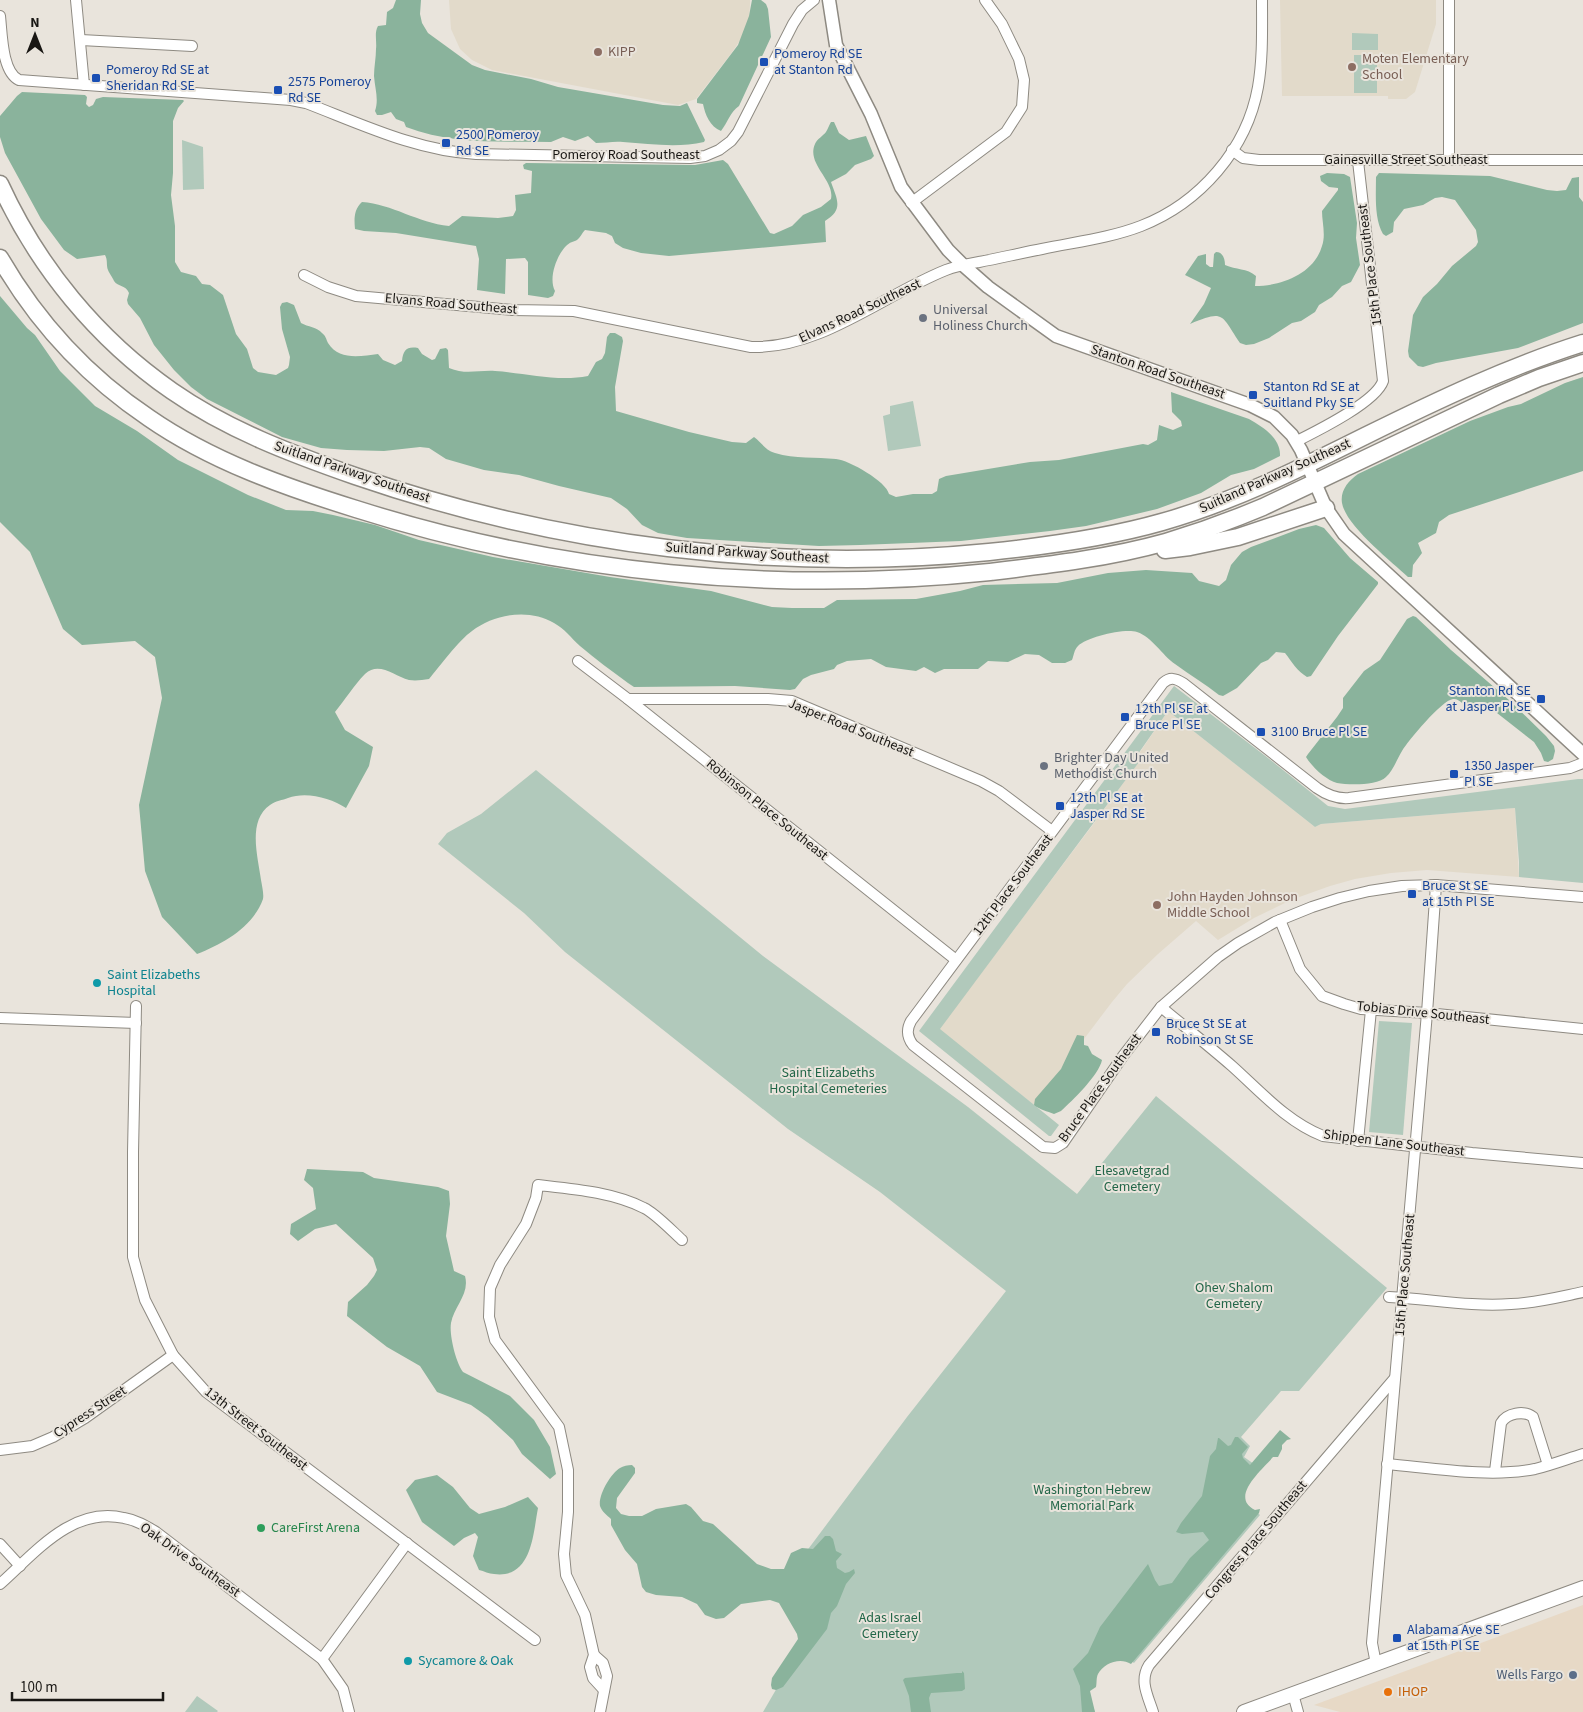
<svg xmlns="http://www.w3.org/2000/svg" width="1583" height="1712" font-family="'Source Sans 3',sans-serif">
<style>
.commercial{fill:#e7d9c6}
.built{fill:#e2daca}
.green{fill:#b1c9bb}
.forest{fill:#8ab39c}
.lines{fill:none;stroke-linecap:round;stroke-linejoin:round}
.minor-casing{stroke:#8e8a82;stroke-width:12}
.tertiary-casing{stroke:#8e8a82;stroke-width:15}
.secondary-casing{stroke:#8e8a82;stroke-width:16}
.trunk-casing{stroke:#8e8a82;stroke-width:19}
.minor{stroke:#fff;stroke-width:10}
.tertiary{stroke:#fff;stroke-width:12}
.secondary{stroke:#fff;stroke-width:14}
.trunk{stroke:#fff;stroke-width:16}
.education-dot{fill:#8d6e63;stroke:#e9e4dc;stroke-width:2}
.transit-dot{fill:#1a4fb4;stroke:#e9e4dc;stroke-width:2}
.worship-dot{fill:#6b7280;stroke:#e9e4dc;stroke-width:2}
.culture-dot{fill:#0f9aa8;stroke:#e9e4dc;stroke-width:2}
.leisure-dot{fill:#2e9e5b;stroke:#e9e4dc;stroke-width:2}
.service-dot{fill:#5c6f8a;stroke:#e9e4dc;stroke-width:2}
.food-dot{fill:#e8710a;stroke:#e9e4dc;stroke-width:2}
.labels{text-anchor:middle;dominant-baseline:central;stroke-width:4;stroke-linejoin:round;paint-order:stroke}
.education-label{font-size:14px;fill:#785e54;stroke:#e9e4dc;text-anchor:start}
.transit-label{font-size:14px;fill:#164399;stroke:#e9e4dc;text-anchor:start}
.street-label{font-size:14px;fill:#191714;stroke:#e9e4dc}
.worship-label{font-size:14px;fill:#5b616d;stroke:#e9e4dc;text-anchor:start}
.culture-label{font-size:14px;fill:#0d838f;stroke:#e9e4dc;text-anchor:start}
.park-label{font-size:14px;fill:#226648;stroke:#e9e4dc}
.leisure-label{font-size:14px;fill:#27864d;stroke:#e9e4dc;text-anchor:start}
.service-label{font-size:14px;fill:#4e5e75;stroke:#e9e4dc;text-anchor:end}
.food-label{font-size:14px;fill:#c56008;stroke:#e9e4dc;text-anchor:start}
</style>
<rect width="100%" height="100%" fill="#e9e4dc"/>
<!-- commercial -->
<path class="commercial" d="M1583 1605V1712H1340L1314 1705Z"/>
<!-- built -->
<g class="built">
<path d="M449 0H750V4L749 20 741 39 730 55 696 99 678 105 492 70 472 60 460 49 451 29Z"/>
<path d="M1280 0H1436V24L1415 92 1406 99H1388V96H1282Z"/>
<path d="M1168 711 1315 827 1321 824 1515 808 1519 877 1427 870 1391 873 1355 879 1330 886 1291 900 1254 918 1218 940 1196 921 1158 954 1127 984 1112 1002 1034 1105 939 1029 1095 822 1142 757 1138 755Z"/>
</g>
<!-- green -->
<g class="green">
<path d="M1352 33 1378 34V50H1352Z"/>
<rect x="1354" y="55" width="23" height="38"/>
<path d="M182 140 203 147 204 189 183 190Z"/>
<path d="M913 401 921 446 888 451 883 416 890 414V406Z"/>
<path d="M1174 686 1268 758 1328 806 1345 809 1578 779H1583V883L1519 877V862L1515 808 1321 824 1315 827 1168 711 1138 754 1142 758 940 1029 1059 1125 1051 1136H1049L919 1031Z"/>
<path d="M536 770 763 956 968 1107 1077 1194 1156 1096 1387 1288 1299 1391H1281L1241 1437 1250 1446 1244 1457 1254 1464 1231 1491 1260 1515 1134 1663 1125 1657 1087 1671 1084 1681 1095 1712H763L839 1581 806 1552 907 1417 1006 1291 880 1192 788 1129 565 952 524 913 438 844 447 833 481 814Z"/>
<path d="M1379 1021 1412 1023 1403 1135 1369 1132Z"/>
<path d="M197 1696 218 1711 217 1712H185Z"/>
</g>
<!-- forest -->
<g class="forest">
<path d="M396 0H421L420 14 422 23 428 33 472 65 485 70 531 79 558 87 663 105 680 106 687 103 705 140 704 142C678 148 650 144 623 142 614 141 605 143 596 143L588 136 575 141 563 137 551 142C502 141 452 145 406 127L404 122 396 119 391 112 382 115H377L375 111C379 99 375 89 374 76 374 67 376 58 376 49 377 41 374 33 378 26L386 25 387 12 393 8Z"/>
<path d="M752 0H761L766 4 768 9 771 37 739 106C730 112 728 122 721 131 710 127 705 114 703 104L697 103V99L738 45 749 16Z"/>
<path d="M22 92 85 95 87 97 86 104 89 107 93 105 96 99 103 97 183 100 184 101 178 108 173 121V173L171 195 175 226V262L181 272 196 276 202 284 210 285 223 295 236 334 247 349 253 368 258 372 276 375 288 368 289 365 290 357 282 329 280 307 282 303 287 302 294 305 301 323C308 327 317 327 322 333 326 336 326 339 328 343 339 361 361 356 378 354L383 360 395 365 402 361C403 350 407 346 418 348L422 354 432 360 435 359 440 349 446 348 448 350 449 368C465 375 478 370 495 371 526 373 557 382 588 376L596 362 602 359 605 353 607 337 610 333H615L622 337 623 341 615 387 616 411 689 432 732 442 746 443 754 437C762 443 765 450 775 453 795 459 816 457 836 459 849 460 887 482 889 494L896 497 913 494H932L937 491 939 479 946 476 1030 462 1059 460 1143 444 1148 445 1157 440 1159 425 1173 430 1182 426 1181 421 1172 412 1171 392 1249 419C1263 427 1281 438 1280 456L1254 469 1231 475 1201 493 1157 509 1086 526 1050 531 961 541 860 545 819 546 687 538 658 533 642 525 627 509 611 498 559 486 519 475 484 470 446 459 429 448 420 447 384 451 347 450 321 448 282 437 207 399 191 387 174 370 154 345 140 318 128 304 127 300 129 293C126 285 118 287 114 281 113 278 109 273 108 270 106 265 108 260 105 255L77 259 64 250 41 219 5 153 0 137V116L17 96Z"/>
<path d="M831 122H834L839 133 849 140 866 136 874 156 871 159 855 165 846 174 831 182C837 199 844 210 825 221L826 242 669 256 641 253 623 248 615 243 612 236 606 233 585 230C582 233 580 238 577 240 573 242 570 242 566 246 557 255 548 278 555 291L553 296 548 298 528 295V262L525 258 506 259 505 294 477 290 479 259 476 246 396 233 364 231 355 229C354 219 354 209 362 202 392 204 418 223 449 226L462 216 498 218 513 216 516 210 515 195 531 193 532 171 524 169 523 165 526 163 695 165 723 160 728 164 770 233 774 234 792 226 803 215 821 207 831 199C835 180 806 164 815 144 817 139 823 136 826 132 828 129 829 125 831 122Z"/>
<path d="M1327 173 1344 174 1350 177 1357 223 1356 238 1360 265 1351 282 1342 286 1332 297 1319 305 1315 312 1301 321 1292 323 1269 338 1254 344 1246 345 1240 343C1221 315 1225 309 1190 324L1204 304 1211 288 1185 275 1198 256 1206 254V264L1210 267H1213L1214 254 1216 252C1223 252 1225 259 1225 265 1236 270 1247 268 1256 276L1255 286C1281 286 1314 274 1322 246 1326 235 1322 222 1322 211L1338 190V188L1329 187 1321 181 1320 176Z"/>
<path d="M1379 173 1490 176 1547 190 1557 191 1566 190 1572 178 1579 177V197L1583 202V323L1518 348 1436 363 1423 367 1418 366 1409 357 1408 351 1413 315 1423 297 1437 284 1452 266 1476 246 1478 242 1476 230 1455 200 1442 197 1435 198 1423 205 1404 209 1394 222 1393 232 1386 236 1383 234C1374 218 1376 195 1376 177Z"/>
<path d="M0 296 27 328 35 335 60 371 95 406 137 431 178 460 248 495 286 510 313 511 333 515 375 525 419 540 493 557 610 577 711 591 772 607 792 608H824L837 600 916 599 960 591 983 585 1057 583 1108 573 1146 570 1192 573 1199 581 1219 586 1226 580 1231 565 1242 552 1251 547 1299 529 1316 525 1324 528 1350 558 1378 582V584L1338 636 1311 676 1307 677C1297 671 1292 662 1285 653L1276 652 1268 660 1261 663 1237 688 1223 696 1219 695C1205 684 1190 675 1175 664 1162 655 1152 637 1137 632 1124 628 1087 637 1078 646 1074 650 1074 655 1072 660L1065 663H1052L1039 655 1025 654 1008 662 988 661 978 669H944L935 673 924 667 916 671 886 667 871 659 847 661 837 665 834 669 811 675 803 679 795 689 790 690 735 686 634 687 628 683C612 671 595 659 580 646 571 638 565 629 554 623 529 608 494 614 472 631 459 640 440 666 429 679 422 680 416 681 409 680 394 676 379 661 365 674 354 685 345 700 335 712L345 730 373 747 369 766 346 808C331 798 306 791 288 798 283 800 275 801 270 805 247 821 258 857 261 880 262 886 264 894 263 899 253 927 223 944 197 954L162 917 145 871 139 805 162 698 155 657 135 641 82 645 63 629 30 552 0 522Z"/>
<path d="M1583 377V471L1449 515 1439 522 1436 533 1418 543 1422 553 1413 565 1412 577H1408C1391 561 1346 526 1342 503 1340 491 1348 481 1358 474L1470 421 1508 407 1521 404 1565 383Z"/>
<path d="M1413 616 1416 617 1451 650 1509 700 1546 736 1554 746 1555 751 1553 759 1548 762 1544 761 1541 753 1534 742 1483 702H1478L1469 709C1465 706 1459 698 1453 699 1442 700 1408 741 1402 751 1397 759 1393 771 1386 777 1377 786 1348 785 1337 783 1326 780 1312 767 1306 757L1308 754 1337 717 1343 708V698L1364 671 1380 660 1407 619Z"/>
<path d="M1077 1035 1084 1036V1045L1088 1046 1092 1054 1102 1060C1099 1075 1072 1101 1061 1111L1054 1114C1047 1111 1040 1110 1034 1105L1035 1099 1061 1069Z"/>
<path d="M307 1169 363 1172 374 1178 438 1187 449 1191 450 1204 446 1236 454 1271 465 1276C470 1294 454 1306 451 1323 449 1335 456 1363 463 1372L510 1396 534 1420 550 1447 556 1474 550 1479 522 1454 513 1440 488 1417 471 1405 437 1392 420 1366 387 1347 347 1316 348 1302 367 1285 374 1276 377 1270 373 1258 336 1224 315 1229 298 1241 290 1234 291 1224 316 1209 313 1188 304 1180Z"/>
<path d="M1280 1430 1291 1439 1287 1440 1282 1445V1449L1278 1457H1273C1262 1470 1229 1497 1255 1510L1260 1509 1259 1513 1131 1664C1120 1657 1104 1663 1098 1674 1096 1678 1097 1683 1096 1687L1090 1691 1095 1712H1082L1080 1686 1073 1669 1088 1653 1100 1627 1148 1564 1155 1580 1159 1586 1172 1583 1190 1558 1209 1540 1203 1532 1182 1534 1176 1532 1181 1523 1202 1496 1210 1456 1216 1449 1218 1438H1219L1228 1446 1231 1445 1235 1437H1238L1248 1447 1242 1454 1243 1458 1250 1465Z"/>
<path d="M632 1465 635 1468V1473L617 1498 616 1508 621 1514 629 1516H642L656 1509 686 1504 691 1507 703 1521 713 1524 757 1564 771 1569H784L791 1553 802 1548 813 1549 825 1536H830L833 1539 836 1551 842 1554 836 1561 837 1568 845 1573 849 1572 854 1569 855 1573 846 1584 837 1606 831 1613 827 1629 783 1687 776 1690 772 1689 771 1685 772 1678 798 1639 797 1634 779 1603 770 1600 741 1604 724 1618 716 1619 705 1615 697 1604 682 1597 656 1595 646 1592 642 1587 637 1564 625 1550 611 1525V1519C607 1515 602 1512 600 1506 598 1495 611 1473 620 1468 623 1466 628 1465 632 1465Z"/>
<path d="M437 1475 453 1487 470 1508 479 1514 505 1507 528 1497 538 1508C533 1534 532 1579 494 1574 489 1574 484 1571 479 1570L473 1556 478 1537 475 1533 464 1538 454 1546 422 1522 406 1490 415 1480Z"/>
<path d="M962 1671 964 1673 965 1689 962 1691 931 1693 929 1698 931 1712H911L909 1696 903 1680 905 1678 957 1673H962Z"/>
</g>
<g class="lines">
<!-- minor casing -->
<g class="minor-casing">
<g id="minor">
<path d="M76 0 84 85"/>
<path d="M0 16C2 34 2 72 19 80L291 100 306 103C361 124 417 151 476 154L690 158 705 156 719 150 731 141 738 132 793 24 802 10 814 0"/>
<path d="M81 40 192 46"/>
<path d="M1232 150 1243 158 1259 160H1583"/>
<path d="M1449 160V0"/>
<path d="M911 203 1006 132 1022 107 1024 80 1019 59 1002 24 985 0"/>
<path d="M304 275 328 287 356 296 512 310 574 311 751 347C821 349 883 295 946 270 956 266 968 264 979 262 1000 258 1021 253 1042 249 1075 242 1110 238 1141 226 1200 203 1247 149 1258 87 1263 58 1262 29 1262 0"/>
<path d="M1297 441C1317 431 1376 402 1383 381L1358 161"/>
<path d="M578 661 628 699 956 960"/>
<path d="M628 699H768L792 701 981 781 999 791 1052 831"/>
<path d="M1583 763 1570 768 1349 798C1337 799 1327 795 1317 788L1183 683C1175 678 1170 677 1163 683L911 1021C906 1030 907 1037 913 1045L1043 1147 1055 1148 1063 1143 1123 1056 1161 1007 1218 957 1238 943 1275 922 1312 907 1340 898 1369 891 1402 886 1436 885 1583 897"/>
<path d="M1280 920 1300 969 1322 996 1344 1004 1361 1009 1427 1013 1583 1029"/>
<path d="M136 1006 133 1152V1257L145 1300 173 1355 206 1392 535 1640"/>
<path d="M1161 1007C1185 1027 1209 1046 1232 1066 1260 1091 1287 1122 1323 1136L1472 1153 1583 1163"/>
<path d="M0 1018 136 1023"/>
<path d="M1358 1141 1371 1010"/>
<path d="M1389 1297C1430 1299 1471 1307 1511 1304 1536 1303 1559 1297 1583 1292"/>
<path d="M0 1450 32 1446 53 1437 85 1418 173 1355"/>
<path d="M1387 1464C1432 1468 1491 1478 1535 1469 1551 1465 1567 1459 1583 1454"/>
<path d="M1495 1471 1501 1423C1507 1413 1524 1410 1533 1417L1548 1465"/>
<path d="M0 1544 20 1566"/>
<path d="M0 1584C35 1553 72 1506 124 1518 136 1520 146 1526 156 1532L322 1659 343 1689 349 1712"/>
<path d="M594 1655 603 1663 607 1676 600 1712"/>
<path d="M322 1659 407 1543"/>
<path d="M1376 1664 1372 1643 1427 1013 1436 885"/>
<path d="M604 1690 593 1678 590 1667 594 1655 585 1615 566 1575 564 1554 568 1512V1470L559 1427 495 1340 489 1317 490 1288 500 1265 526 1224 536 1198 538 1185C573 1189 612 1192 644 1208 655 1213 672 1231 682 1240"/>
<path d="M1293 1694 1298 1712"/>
<path d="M1153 1712C1148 1696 1139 1681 1149 1665L1395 1378"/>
</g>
</g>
<!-- tertiary casing -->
<g class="tertiary-casing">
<path id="tertiary" d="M829 0 836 45 871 114 901 187 948 250 963 265 988 287 1056 336 1250 405 1274 417 1292 435 1301 450 1326 508 1344 534 1583 754"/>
</g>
<!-- secondary casing -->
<g class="secondary-casing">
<path id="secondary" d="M1244 1712 1583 1588"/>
</g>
<!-- trunk casing -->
<g class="trunk-casing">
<g id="trunk">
<path d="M0 184C38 267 97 339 172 391 228 430 292 454 355 476 558 546 776 573 989 552 1047 546 1106 538 1162 522 1233 502 1299 469 1365 436 1436 401 1507 367 1583 343"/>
<path d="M0 258C37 322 88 377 149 418 211 461 285 487 356 509 561 574 777 594 990 572 1049 565 1109 558 1166 542 1199 532 1232 520 1263 507L1499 395 1539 378 1583 363"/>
<path d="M1165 550 1190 547 1238 537 1326 508"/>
</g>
</g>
<!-- minor -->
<use href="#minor" class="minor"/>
<!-- tertiary -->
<use href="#tertiary" class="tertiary"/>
<!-- secondary -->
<use href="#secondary" class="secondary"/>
<!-- trunk -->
<use href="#trunk" class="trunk"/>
</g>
<!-- markers -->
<g class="education-dot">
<circle cx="598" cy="52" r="5"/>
<circle cx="1352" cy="67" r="5"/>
<circle cx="1157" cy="905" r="5"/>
</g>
<g class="transit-dot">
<rect x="759" y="57" width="10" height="10" rx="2.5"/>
<rect x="91" y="73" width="10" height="10" rx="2.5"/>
<rect x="273" y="85" width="10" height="10" rx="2.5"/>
<rect x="441" y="138" width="10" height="10" rx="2.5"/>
<rect x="1248" y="390" width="10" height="10" rx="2.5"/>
<rect x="1536" y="694" width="10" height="10" rx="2.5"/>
<rect x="1120" y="712" width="10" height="10" rx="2.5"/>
<rect x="1256" y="727" width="10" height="10" rx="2.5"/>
<rect x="1449" y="769" width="10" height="10" rx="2.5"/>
<rect x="1055" y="801" width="10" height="10" rx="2.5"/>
<rect x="1407" y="889" width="10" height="10" rx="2.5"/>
<rect x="1151" y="1027" width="10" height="10" rx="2.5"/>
<rect x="1392" y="1633" width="10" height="10" rx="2.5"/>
</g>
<g class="worship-dot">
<circle cx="923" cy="318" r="5"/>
<circle cx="1044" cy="766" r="5"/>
</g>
<g class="culture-dot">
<circle cx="97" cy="983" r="5"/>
<circle cx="408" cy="1661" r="5"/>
</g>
<circle class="leisure-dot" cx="261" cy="1528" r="5"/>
<circle class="service-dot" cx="1573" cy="1675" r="5"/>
<circle class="food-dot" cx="1388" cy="1692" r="5"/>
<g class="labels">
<!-- education labels -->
<g class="education-label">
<text x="608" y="52">KIPP</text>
<text x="1362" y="59">Moten Elementary<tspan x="1362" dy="16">School</tspan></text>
<text x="1167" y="897">John Hayden Johnson<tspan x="1167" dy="16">Middle School</tspan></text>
</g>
<!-- transit labels -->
<g class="transit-label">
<text x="774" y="54">Pomeroy Rd SE<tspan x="774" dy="16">at Stanton Rd</tspan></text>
<text x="106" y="70">Pomeroy Rd SE at<tspan x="106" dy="16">Sheridan Rd SE</tspan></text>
<text x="288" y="82">2575 Pomeroy<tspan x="288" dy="16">Rd SE</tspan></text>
<text x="456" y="135">2500 Pomeroy<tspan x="456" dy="16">Rd SE</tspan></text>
<text x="1263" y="387">Stanton Rd SE at<tspan x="1263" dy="16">Suitland Pky SE</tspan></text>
<text x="1531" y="691" text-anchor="end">Stanton Rd SE<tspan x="1531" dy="16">at Jasper Pl SE</tspan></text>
<text x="1135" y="709">12th Pl SE at<tspan x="1135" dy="16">Bruce Pl SE</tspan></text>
<text x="1271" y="732">3100 Bruce Pl SE</text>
<text x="1464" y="766">1350 Jasper<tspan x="1464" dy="16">Pl SE</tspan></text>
<text x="1070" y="798">12th Pl SE at<tspan x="1070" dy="16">Jasper Rd SE</tspan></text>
<text x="1422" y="886">Bruce St SE<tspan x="1422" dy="16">at 15th Pl SE</tspan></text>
<text x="1166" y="1024">Bruce St SE at<tspan x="1166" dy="16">Robinson St SE</tspan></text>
<text x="1407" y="1630">Alabama Ave SE<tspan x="1407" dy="16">at 15th Pl SE</tspan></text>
</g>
<!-- street labels -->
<g class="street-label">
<text x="626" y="155">Pomeroy Road Southeast</text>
<text x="1406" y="160">Gainesville Street Southeast</text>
<text transform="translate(1370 265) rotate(-97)">15th Place Southeast</text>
<text transform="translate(451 304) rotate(5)">Elvans Road Southeast</text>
<text transform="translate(860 311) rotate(-25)">Elvans Road Southeast</text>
<text transform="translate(1158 372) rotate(19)">Stanton Road Southeast</text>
<text transform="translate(352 472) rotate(19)">Suitland Parkway Southeast</text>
<text transform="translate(1275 476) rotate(-24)">Suitland Parkway Southeast</text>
<text transform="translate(747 553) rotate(4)">Suitland Parkway Southeast</text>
<text transform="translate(851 728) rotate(22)">Jasper Road Southeast</text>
<text transform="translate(767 810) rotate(39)">Robinson Place Southeast</text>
<text transform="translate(1013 885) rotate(-53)">12th Place Southeast</text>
<text transform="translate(1423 1013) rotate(6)">Tobias Drive Southeast</text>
<text transform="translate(1100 1088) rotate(-54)">Bruce Place Southeast</text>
<text transform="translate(1394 1143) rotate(7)">Shippen Lane Southeast</text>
<text transform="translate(1405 1275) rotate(-85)">15th Place Southeast</text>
<text transform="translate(90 1412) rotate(-33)">Cypress Street</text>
<text transform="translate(256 1429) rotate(38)">13th Street Southeast</text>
<text transform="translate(1256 1540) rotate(-50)">Congress Place Southeast</text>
<text transform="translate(190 1560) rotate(35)">Oak Drive Southeast</text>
</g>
<!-- worship labels -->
<g class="worship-label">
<text x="933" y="310">Universal<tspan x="933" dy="16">Holiness Church</tspan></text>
<text x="1054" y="758">Brighter Day United<tspan x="1054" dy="16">Methodist Church</tspan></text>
</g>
<!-- culture labels -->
<g class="culture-label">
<text x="107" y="975">Saint Elizabeths<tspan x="107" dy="16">Hospital</tspan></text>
<text x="418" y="1661">Sycamore &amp; Oak</text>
</g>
<!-- park labels -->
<g class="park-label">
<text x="828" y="1073">Saint Elizabeths<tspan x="828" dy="16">Hospital Cemeteries</tspan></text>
<text x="1132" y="1171">Elesavetgrad<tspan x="1132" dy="16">Cemetery</tspan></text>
<text x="1234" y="1288">Ohev Shalom<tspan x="1234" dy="16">Cemetery</tspan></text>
<text x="1092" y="1490">Washington Hebrew<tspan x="1092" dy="16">Memorial Park</tspan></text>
<text x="890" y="1618">Adas Israel<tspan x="890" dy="16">Cemetery</tspan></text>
</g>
<!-- leisure labels -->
<g class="leisure-label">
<text x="271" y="1528">CareFirst Arena</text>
</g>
<!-- service labels -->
<g class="service-label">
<text x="1563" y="1675">Wells Fargo</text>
</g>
<!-- food labels -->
<g class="food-label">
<text x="1398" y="1692">IHOP</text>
</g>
</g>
<!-- north arrow -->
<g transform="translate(35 35)" stroke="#e9e4dc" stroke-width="4" paint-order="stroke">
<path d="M0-4L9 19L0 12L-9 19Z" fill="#191714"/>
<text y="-8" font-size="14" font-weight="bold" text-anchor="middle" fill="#191714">N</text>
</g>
<!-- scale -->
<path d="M12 1692v8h151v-8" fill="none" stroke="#191714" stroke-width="2.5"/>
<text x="20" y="1692" font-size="15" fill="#191714" stroke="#e9e4dc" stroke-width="4" paint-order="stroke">100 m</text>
</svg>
